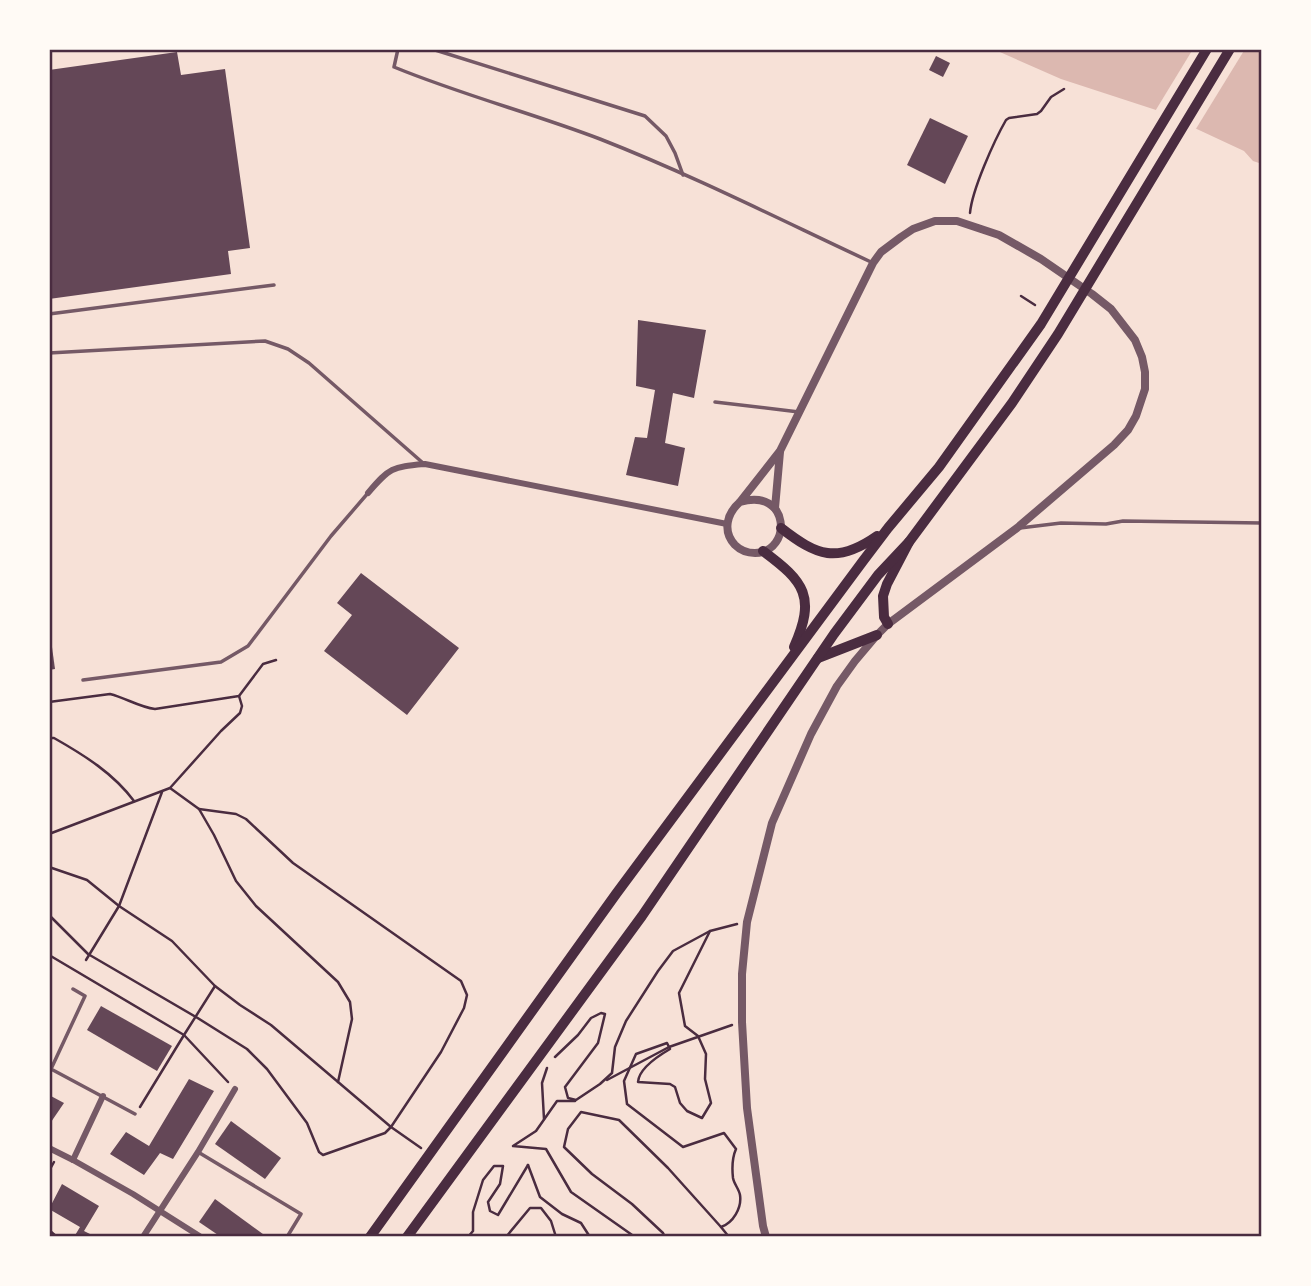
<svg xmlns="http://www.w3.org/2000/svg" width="1311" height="1286" font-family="Raleway,sans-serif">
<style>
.water{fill:#dcb8b0}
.pier{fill:#f7e1d7}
.building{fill:#644757}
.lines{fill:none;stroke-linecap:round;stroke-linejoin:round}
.path{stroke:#4a2c40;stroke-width:2.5}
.service{stroke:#755966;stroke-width:3.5}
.minor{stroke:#755966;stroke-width:6}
.tertiary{stroke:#755966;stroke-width:8}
.primary{stroke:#4a2c40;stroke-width:10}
.neatline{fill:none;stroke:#4a2c40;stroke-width:2.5}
</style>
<rect width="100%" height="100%" fill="#f7e1d7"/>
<!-- water -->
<path class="water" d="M993 49H1262V164L1253 161 1244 151 1156 110 1061 79Z"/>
<!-- pier -->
<path class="pier" d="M1193 49H1245L1194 132 1154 113Z"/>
<!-- building -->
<g class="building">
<path d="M177 52 181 75 225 69 250 248 228 251 231 274 49 299V70Z"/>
<path d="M936 56 950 63 943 77 929 70Z"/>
<path d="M930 118 968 136 945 184 907 165Z"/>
<path d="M638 320 706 330 694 398 673 393 665 443 685 448 678 486 626 475 635 437 647 438 655 390 636 386Z"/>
<path d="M361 573 459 648 407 715 324 651 352 615 337 603Z"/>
<path d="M49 640H51L55 669 49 670Z"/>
<path d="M101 1006 172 1046 157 1071 87 1030Z"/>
<path d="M189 1079 214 1091 173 1159 160 1153 144 1175 110 1154 126 1132 149 1146Z"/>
<path d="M49 1095 64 1103 49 1125Z"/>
<path d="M231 1121 281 1158 265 1179 215 1144Z"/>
<path d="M62 1184 99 1206 84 1231 96 1237H74L80 1227 49 1209Z"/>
<path d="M215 1199 267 1237H221L199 1222Z"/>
</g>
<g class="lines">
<!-- path -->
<g class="path">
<path d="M970 213C972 190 994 141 1006 120L1009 118 1037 114 1041 111 1051 97 1064 89"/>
<path d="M1021 296 1035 305"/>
<path d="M49 702 110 694C126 698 139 707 155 709L239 696 263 664 276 660"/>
<path d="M49 738H54C84 755 113 773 134 801"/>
<path d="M170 788 199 809 214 835 236 881 256 906 338 982 350 1002 352 1019 338 1082"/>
<path d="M49 834 170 788 221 731 240 713 242 706 239 696"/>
<path d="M49 867 87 880 119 906 172 941 215 986 240 1005 271 1025 391 1127 421 1148"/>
<path d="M49 915 88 954 196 1017 247 1049 267 1069 307 1123 319 1152 323 1155 385 1133 391 1127 441 1052 464 1008 467 995 461 981 293 863 246 819 236 814 199 809"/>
<path d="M49 955 184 1035 140 1107"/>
<path d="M86 960 119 906 162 792"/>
<path d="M215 986 184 1035 228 1082"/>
<path d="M555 1057 578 1035 591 1018 601 1013 605 1014 598 1043 565 1087 568 1098 576 1100 600 1084 612 1073 615 1047 626 1021 658 971 673 951 710 931 737 924"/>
<path d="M607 1080 669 1047 732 1025"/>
<path d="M575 1101H557L536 1131 513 1146 546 1149 571 1192 635 1237"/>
<path d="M544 1119 542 1083 547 1068"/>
<path d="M528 1165 540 1197 562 1214 581 1223 590 1237"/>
<path d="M49 1171 54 1162"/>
<path d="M721 1227 729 1237"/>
<path d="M49 1230 57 1237"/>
<path d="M468 1237 473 1231V1212L483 1180 494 1166H503L500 1184 488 1202 490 1211 498 1215 528 1165"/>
<path d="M506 1237 530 1208H541L551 1221 556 1237"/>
<path d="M665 1237 663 1233 632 1204 592 1174 564 1147 568 1129 581 1112 619 1120 668 1168 721 1227C733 1223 742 1208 740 1195 739 1189 734 1184 733 1178 732 1169 732 1158 736 1149L724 1133 683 1147 627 1104 624 1081 636 1054 667 1043 670 1049C658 1056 639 1068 638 1082L670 1084 675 1087 680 1103 687 1111 702 1118 711 1103 705 1079 706 1054 698 1036 685 1026 679 993 710 931"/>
</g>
<!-- service -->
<g class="service">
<path d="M398 49 394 67C462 95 532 113 600 139 692 175 781 220 871 262"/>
<path d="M432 49 645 116 666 136 675 153 683 175"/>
<path d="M49 314 274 285"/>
<path d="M49 353 265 341 288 349 309 363 423 463"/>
<path d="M715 402 799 412"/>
<path d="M1020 528 1061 523 1106 524 1123 521 1262 523"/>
<path d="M83 680 221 662 248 646 331 536 368 493"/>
<path d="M73 989 85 996 51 1069 135 1114"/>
<path d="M198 1152 301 1214 287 1237"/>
</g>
<!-- minor -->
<g class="minor">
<path d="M368 493C390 467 392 467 425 464L727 524"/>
<path d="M49 1148 73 1160 133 1194 201 1237"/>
<path d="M73 1160 103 1096"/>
<path d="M143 1237 198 1152 235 1089"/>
</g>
<!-- tertiary -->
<g class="tertiary">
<path d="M740 502C790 487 793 552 755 553 748 553 740 550 735 545 722 531 727 513 740 502L780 451 873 263 881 252 901 237 913 229 935 221H957L999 235 1041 259 1092 294 1111 309 1135 340 1142 357 1145 372V389L1136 416 1128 430 1114 445 1017 528 888 624 877 635 855 661 837 686 811 734 772 823 747 922 742 974V1022L747 1108 763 1226 766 1237"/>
<path d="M775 508 780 452"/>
</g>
<!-- primary -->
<g class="primary">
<path d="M781 528C817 556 837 564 877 536"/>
<path d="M763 551C805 582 816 597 794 647"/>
<path d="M888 624 884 617 883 596 887 584 909 542 1012 403 1058 334 1230 49"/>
<path d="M818 658 877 635"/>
<path d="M370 1237 616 894 863 561 888 528 939 467 1041 324 1207 49"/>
<path d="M407 1237 642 916 834 634 878 575 909 542"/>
</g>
</g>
<!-- border -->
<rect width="1311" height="1286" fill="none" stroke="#fffaf5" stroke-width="102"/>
<rect x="51" y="51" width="1209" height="1184" class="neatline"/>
</svg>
